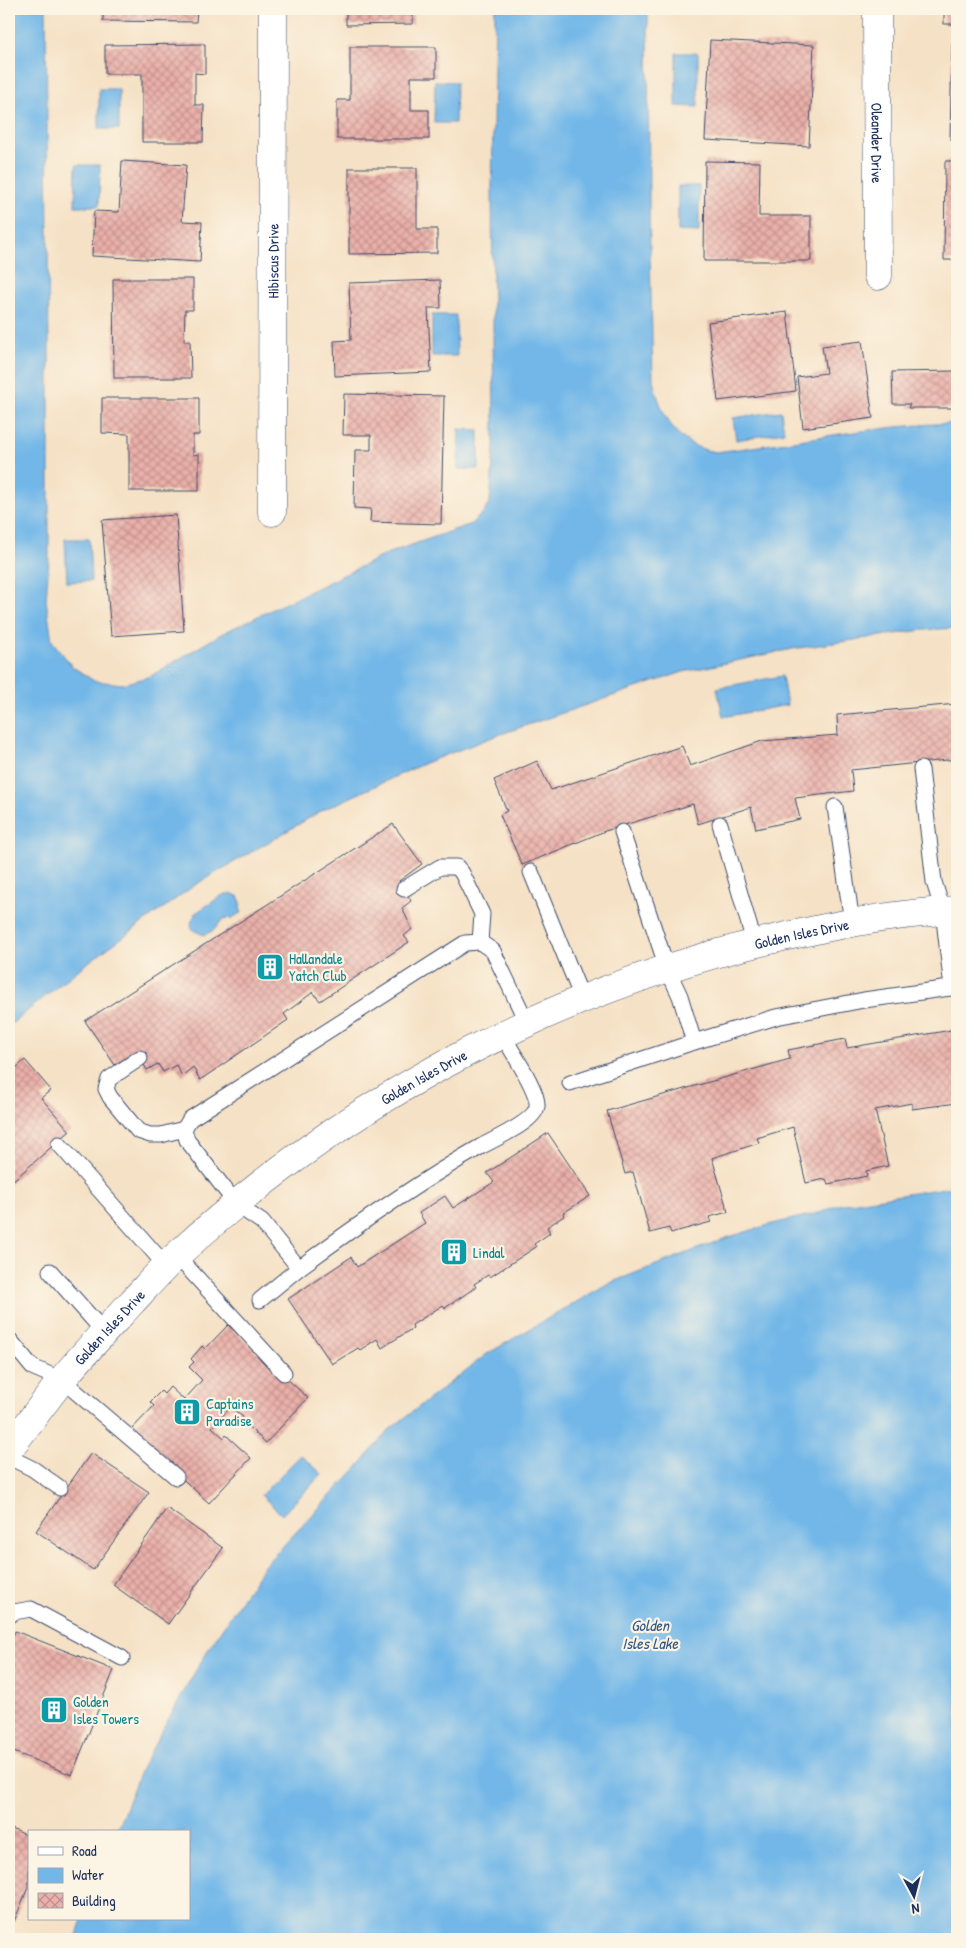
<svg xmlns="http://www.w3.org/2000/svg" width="966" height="1948" font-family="'Patrick Hand',sans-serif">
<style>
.water{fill:#72b7e8;stroke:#4673a3}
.building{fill:url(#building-cross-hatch)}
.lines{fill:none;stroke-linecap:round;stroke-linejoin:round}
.lane-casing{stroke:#3c4a6d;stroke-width:17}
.street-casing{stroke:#3c4a6d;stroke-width:29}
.lane{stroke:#fff;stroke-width:15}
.street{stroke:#fff;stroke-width:28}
.labels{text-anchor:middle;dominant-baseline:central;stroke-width:4.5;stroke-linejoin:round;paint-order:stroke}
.street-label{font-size:15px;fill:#1b2f5e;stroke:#fcf5e5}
.culture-label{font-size:15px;fill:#0d838f;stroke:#fcf5e5;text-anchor:start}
.water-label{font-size:16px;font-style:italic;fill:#355887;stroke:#fcf5e5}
</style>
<defs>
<pattern id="building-cross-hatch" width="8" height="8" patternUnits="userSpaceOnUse" patternTransform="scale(1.25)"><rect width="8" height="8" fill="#ebb0a9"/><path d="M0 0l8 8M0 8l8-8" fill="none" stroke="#be908d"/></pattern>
</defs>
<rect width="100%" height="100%" fill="#fcf5e5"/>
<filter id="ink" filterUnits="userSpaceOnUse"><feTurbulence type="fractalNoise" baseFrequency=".02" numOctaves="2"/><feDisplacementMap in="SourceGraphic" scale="10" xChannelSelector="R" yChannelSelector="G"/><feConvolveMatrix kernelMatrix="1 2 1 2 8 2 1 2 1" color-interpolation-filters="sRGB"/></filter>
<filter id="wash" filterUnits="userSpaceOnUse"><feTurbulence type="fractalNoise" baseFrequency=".0096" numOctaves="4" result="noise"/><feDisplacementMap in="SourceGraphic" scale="20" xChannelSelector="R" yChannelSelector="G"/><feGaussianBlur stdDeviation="1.12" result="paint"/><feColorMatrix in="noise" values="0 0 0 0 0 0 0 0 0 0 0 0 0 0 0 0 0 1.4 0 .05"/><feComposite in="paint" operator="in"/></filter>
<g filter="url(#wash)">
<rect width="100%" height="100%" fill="#f5e1c5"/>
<!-- water -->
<g class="water">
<path d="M9 9H46L49 353V559L46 600 52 641 73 667 94 681 123 684 151 676 221 634 389 553 471 524 484 512 490 501 494 448 492 188 495 9H648L649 204 653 380C662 416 675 446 716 452 796 442 876 425 957 423V628L923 630 792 649 683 672 498 735 425 763 323 810 195 885 83 966 9 1026Z"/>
<path d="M676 53H698V107L676 106Z"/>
<path d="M435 81 456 82 455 123H434Z"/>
<rect x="99" y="89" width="20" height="40"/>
<path d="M76 165H100L99 206H75Z"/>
<path d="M678 186H699V232L678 231Z"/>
<path d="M432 315H456L457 356H432Z"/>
<path d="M781 411 784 432 736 440 733 418Z"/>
<path d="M459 429 479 430V469H458Z"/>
<path d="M65 539H89L91 581 67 582Z"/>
<path d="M782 676 787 705 723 717 717 688Z"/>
<path d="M226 893 227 895 230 893 238 896 241 902 240 909 242 912 232 918 223 919 214 930 204 935 193 930C190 926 191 919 195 916L194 914Z"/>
<path d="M957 1186V1939H76L82 1919H189V1832H116L141 1769 182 1695 209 1648 264 1566 357 1468 389 1430 487 1354 607 1284 726 1238 768 1225 823 1212 838 1205Z"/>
<path d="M301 1455 322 1474 282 1515 261 1495Z"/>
</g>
<g id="blocks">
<!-- building -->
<g class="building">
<path d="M103 9H197L196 22 103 21Z"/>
<path d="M346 9H413V24L346 25Z"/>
<rect x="944" y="9" width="13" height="15"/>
<path d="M710 40 814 45 809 146 705 140Z"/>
<path d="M952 43H957V139H950Z"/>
<path d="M205 44V74L195 73V105H204L203 142H142V74H105V45Z"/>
<path d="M350 47H436V77H411V110H429V139H337V100H350Z"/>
<path d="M122 161 186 165 182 221 202 222 200 262 92 256 94 211 119 212Z"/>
<path d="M705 161 760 162 759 216H811V261H704Z"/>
<path d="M945 161H957V260H944Z"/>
<path d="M349 168H417V229H437V253L349 254Z"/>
<path d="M113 279H193V310H185L184 341H190L191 378H114Z"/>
<path d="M440 280 441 308H428L431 372 335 376 334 341 351 340 349 283Z"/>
<path d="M787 312 796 391 718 401 708 322Z"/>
<path d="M862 341 873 418 803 428 797 377 826 373 822 346Z"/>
<path d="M957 371V408H908L910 404H893L892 372Z"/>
<path d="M344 394 444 396 441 524 370 522 371 509 354 508 355 450H371V435H343Z"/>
<path d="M102 398H199V435H193V455L199 454V491H129V434L102 433Z"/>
<path d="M176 515 184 631 111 636 102 520Z"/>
<path d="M957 704V759L851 770 853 791 795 798 800 819 756 829 751 807 698 824 693 804 605 831 522 865 500 815 507 811 494 780 537 761 551 790 682 746 690 766 762 741 838 735 837 715Z"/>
<path d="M393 824 422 864 399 881 411 901 402 908 412 929 404 936 409 942 320 1001 313 992 284 1014 288 1020 200 1080 193 1067 182 1076 176 1065 163 1072 158 1064 147 1070 136 1051 115 1065 85 1021Z"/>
<path d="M957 1029V1103L912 1109V1103L875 1110 888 1166 866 1171 867 1176 828 1184 826 1179 806 1183 793 1127 757 1138 759 1143 712 1158 728 1212 709 1217 711 1222 671 1233 669 1228 650 1233 633 1172 625 1174 607 1111 790 1059 788 1050 845 1039 847 1048Z"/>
<path d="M25 1060 51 1090 41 1098 70 1131 9 1184V1074Z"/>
<path d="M548 1133 590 1196 563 1213 564 1216 547 1227 550 1233 534 1244 536 1247 490 1277 488 1275 474 1284 476 1287 445 1308 443 1305 412 1325 413 1328 382 1348 377 1339 360 1350 358 1348 332 1364 288 1299 351 1257 357 1267 425 1223 419 1213 445 1196 453 1208 494 1182 487 1173Z"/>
<path d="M228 1325 308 1398 266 1443 241 1420 243 1417 231 1407 212 1427 224 1438 226 1435 251 1458 209 1503 130 1431 154 1406 150 1402 161 1391 164 1394 170 1387 184 1400 202 1380 189 1367 194 1362 191 1359 202 1346 205 1349Z"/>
<path d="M91 1453 149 1492 93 1570 36 1531Z"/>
<path d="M167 1508 223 1548 168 1624 113 1585Z"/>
<path d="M15 1631 114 1670 72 1775 9 1750V1648Z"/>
<path d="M9 1828 29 1836V1885L9 1934Z"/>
</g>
</g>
</g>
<g filter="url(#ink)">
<use href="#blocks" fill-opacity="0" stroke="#3c4a6d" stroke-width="1"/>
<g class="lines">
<!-- lane casing -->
<g class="lane-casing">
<g id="lane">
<path d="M921 769 934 882 943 911 952 988"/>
<path d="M835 807 852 922"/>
<path d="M720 824 754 942"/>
<path d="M531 872 582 998"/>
<path d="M404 889 440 867H457L462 873 482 914 480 942"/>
<path d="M502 1034C510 1049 539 1091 537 1106 535 1122 494 1139 480 1147 417 1183 357 1225 299 1268L262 1222 237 1205 187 1140 184 1129 190 1119 465 943 480 942 493 951 527 1023"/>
<path d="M694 1042 776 1017 864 1000 957 987"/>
<path d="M140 1058 109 1079 106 1089 110 1097 138 1131 150 1135H161L184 1129"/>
<path d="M570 1083 694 1042 680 996 667 968 622 832"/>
<path d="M59 1144 166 1266"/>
<path d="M177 1256 284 1373"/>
<path d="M50 1271 104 1332"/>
<path d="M260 1300 299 1268"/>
<path d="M9 1339 32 1367 62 1380 176 1477"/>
<path d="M9 1457 33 1469 60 1488"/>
<path d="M9 1616 14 1612 31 1609 122 1658"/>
</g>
</g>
<!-- street casing -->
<g class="street-casing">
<g id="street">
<path id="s1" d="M877 9 878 276"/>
<path id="s2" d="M272 512 273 9"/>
<path id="s3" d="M9 1449C26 1427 43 1404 60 1382 83 1354 108 1328 132 1302 146 1287 160 1271 175 1257 352 1094 571 980 806 932 856 921 907 913 957 910"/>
</g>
</g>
<!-- lane -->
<use href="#lane" class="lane"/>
<!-- street -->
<use href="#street" class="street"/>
</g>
</g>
<!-- icons -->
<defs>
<g id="building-square" transform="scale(1.4375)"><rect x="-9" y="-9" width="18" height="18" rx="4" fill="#0f9aa8" stroke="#fcf5e5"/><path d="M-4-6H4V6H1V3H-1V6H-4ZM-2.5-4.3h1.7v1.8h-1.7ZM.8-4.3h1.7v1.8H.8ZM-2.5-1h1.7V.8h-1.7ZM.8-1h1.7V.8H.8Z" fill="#fff"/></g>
</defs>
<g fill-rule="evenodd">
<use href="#building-square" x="270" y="967"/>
<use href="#building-square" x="454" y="1252"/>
<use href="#building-square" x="187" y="1412"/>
<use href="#building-square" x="54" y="1710"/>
</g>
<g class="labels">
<!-- street labels -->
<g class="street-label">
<text stroke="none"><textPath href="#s1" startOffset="134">Oleander Drive</textPath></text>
<text stroke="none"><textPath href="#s2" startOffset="251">Hibiscus Drive</textPath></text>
<text stroke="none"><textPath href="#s3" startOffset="968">Golden Isles Drive</textPath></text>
<text stroke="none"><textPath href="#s3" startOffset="562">Golden Isles Drive</textPath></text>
<text stroke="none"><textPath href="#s3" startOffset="158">Golden Isles Drive</textPath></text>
</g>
<!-- culture labels -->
<g class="culture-label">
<text x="289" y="958">Hallandale<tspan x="289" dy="17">Yatch Club</tspan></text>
<text x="473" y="1252">Lindal</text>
<text x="206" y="1403">Captains<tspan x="206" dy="17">Paradise</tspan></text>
<text x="73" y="1701">Golden<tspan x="73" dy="17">Isles Towers</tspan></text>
</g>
<!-- water labels -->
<g class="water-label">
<text x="650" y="1625">Golden<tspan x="650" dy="18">Isles Lake</tspan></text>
</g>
</g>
<!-- margin -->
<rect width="966" height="1948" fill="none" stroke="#fcf5e5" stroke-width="30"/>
<!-- legend -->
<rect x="28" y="1830" width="162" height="90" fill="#fcf5e5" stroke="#a2a6af"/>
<rect x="38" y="1847" width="25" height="8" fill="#ffffff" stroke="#a2a6af"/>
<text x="72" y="1856" font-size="15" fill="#1b2f5e">Road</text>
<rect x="38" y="1868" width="25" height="15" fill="#72b7e8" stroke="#a2a6af"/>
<text x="72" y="1880" font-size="15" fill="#1b2f5e">Water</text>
<rect x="38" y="1893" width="25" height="15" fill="url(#building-cross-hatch)" stroke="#a2a6af"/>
<text x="72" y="1906" font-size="15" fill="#1b2f5e">Building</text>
<!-- north arrow -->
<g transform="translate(914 1896) rotate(173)" stroke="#fcf5e5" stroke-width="4" paint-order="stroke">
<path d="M0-4L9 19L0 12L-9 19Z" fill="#1b2f5e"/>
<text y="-8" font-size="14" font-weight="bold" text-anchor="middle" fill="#1b2f5e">N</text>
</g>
</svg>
